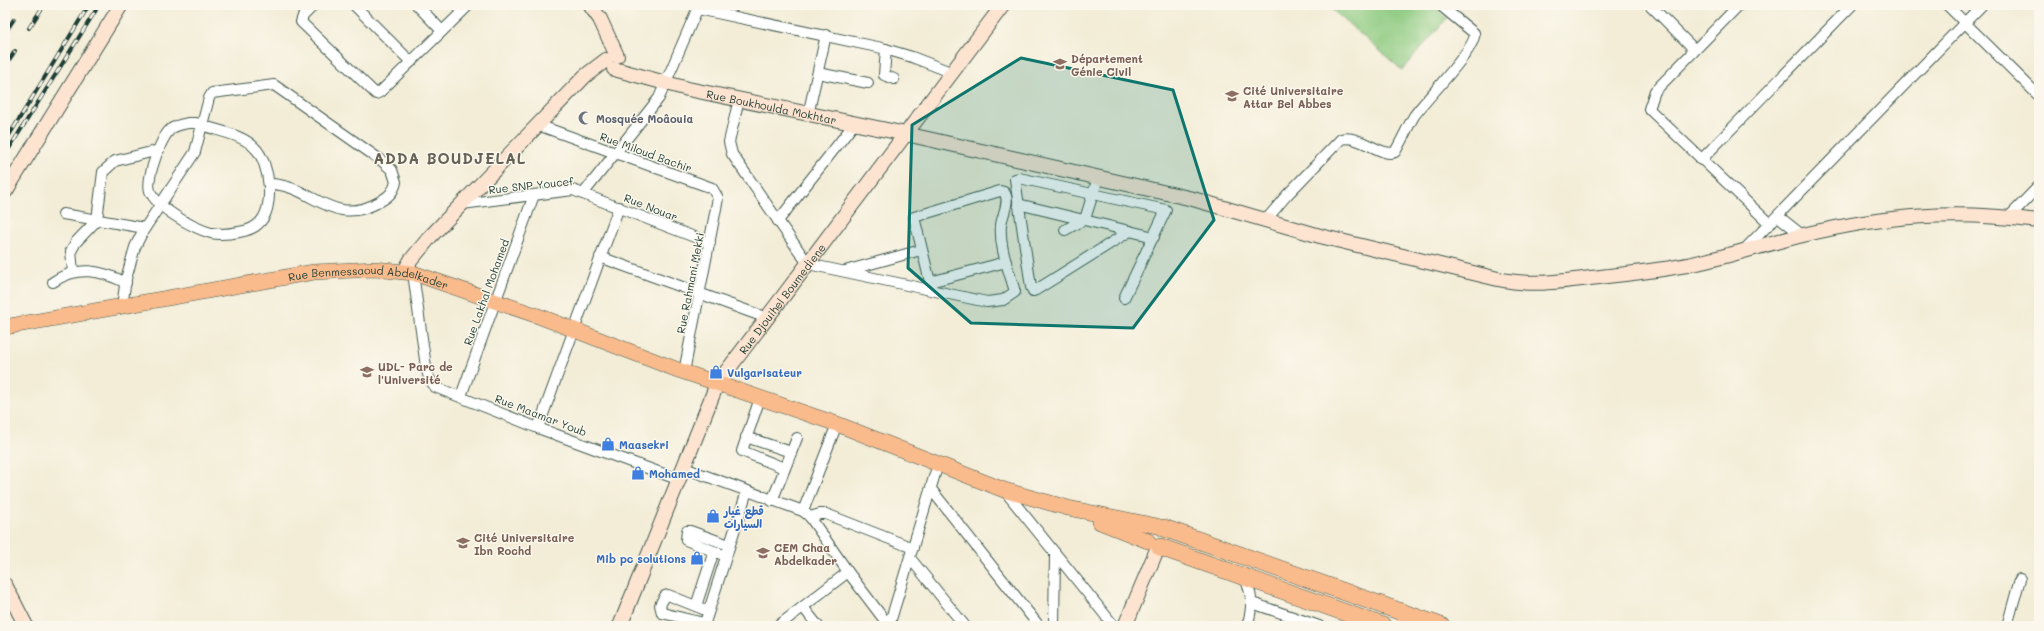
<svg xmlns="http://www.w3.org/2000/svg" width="2044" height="631" font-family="Mali,'Playpen Sans Arabic',sans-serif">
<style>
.green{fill:#8dca80;stroke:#56845a}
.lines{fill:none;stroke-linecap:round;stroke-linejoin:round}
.street-casing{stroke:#3f574c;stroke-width:12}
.secondary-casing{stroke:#3f574c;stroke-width:16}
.primary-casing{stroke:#3f574c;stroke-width:16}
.highway-casing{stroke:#3f574c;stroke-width:18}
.street{stroke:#fff;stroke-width:10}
.secondary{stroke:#fde4d1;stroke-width:14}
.primary{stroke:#fabb8c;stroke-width:15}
.highway{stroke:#fabb8c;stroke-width:17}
.rail-casing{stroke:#1f3d34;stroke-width:4}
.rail{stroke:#fbf7ec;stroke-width:2.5;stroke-dasharray:8;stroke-linecap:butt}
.marked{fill:#0f766e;fill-opacity:0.2;stroke:#0f766e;stroke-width:3;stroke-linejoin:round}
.labels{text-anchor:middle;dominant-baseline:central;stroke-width:3;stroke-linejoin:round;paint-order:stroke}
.education-label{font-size:11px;font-weight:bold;fill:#785e54;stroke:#fbf7ec;text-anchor:start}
.street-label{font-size:11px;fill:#1f3d34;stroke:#fbf7ec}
.worship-label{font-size:11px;font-weight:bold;fill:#5b616d;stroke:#fbf7ec;text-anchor:start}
.shop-label{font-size:11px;font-weight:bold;fill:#366cbe;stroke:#fbf7ec;text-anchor:start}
.district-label{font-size:15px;font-weight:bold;letter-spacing:1px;fill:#666257;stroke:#fbf7ec}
</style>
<rect width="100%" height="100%" fill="#fbf7ec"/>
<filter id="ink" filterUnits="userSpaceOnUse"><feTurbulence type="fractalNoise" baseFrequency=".025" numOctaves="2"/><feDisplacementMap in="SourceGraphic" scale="8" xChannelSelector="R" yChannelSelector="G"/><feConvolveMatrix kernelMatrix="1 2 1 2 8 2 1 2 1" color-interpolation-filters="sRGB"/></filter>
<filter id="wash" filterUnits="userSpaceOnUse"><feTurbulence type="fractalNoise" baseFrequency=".012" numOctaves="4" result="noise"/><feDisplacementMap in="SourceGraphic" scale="16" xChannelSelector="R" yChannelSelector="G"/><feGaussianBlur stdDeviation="0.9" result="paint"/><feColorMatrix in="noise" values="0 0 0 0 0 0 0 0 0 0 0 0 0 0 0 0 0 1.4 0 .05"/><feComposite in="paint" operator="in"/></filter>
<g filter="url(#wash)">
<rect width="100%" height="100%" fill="#f3edd7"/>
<!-- green -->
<path class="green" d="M1327 5H1431L1447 18 1402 70Z"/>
</g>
<g filter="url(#ink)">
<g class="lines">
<!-- street casing -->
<g class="street-casing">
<g id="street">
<path d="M314 5 303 16 301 22 376 94 380 92 469 5"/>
<path d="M354 5 411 62"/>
<path d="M417 5 442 31"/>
<path d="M1650 5 1691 46 1692 53"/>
<path d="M1739 5 1655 91 1649 109 1770 224"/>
<path d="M1947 5 2039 96"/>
<path d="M698 9 882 48 912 57 953 73"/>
<path d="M886 49 884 75 894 79"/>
<path d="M818 73 868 83"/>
<path d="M739 99 729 142 732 154 808 264 987 302 1003 300 1015 292C1009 270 999 248 1001 225 1002 215 1011 201 1004 192L1000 191 914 217 932 290"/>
<path d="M808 115 826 35"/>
<path d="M188 123H196C215 131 241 133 255 148 270 163 276 210 258 224 253 229 245 231 239 232 229 234 221 235 211 233 193 228 157 208 150 191 146 178 161 137 171 129 176 125 183 124 188 123Z"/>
<path d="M538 125 712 188 718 198 684 372"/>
<path d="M1701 160 1852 5"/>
<path d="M583 194 710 243"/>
<path d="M462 204 573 190 583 194 659 98 699 5"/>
<path d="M1018 204 1154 237"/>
<path d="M63 214 145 228"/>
<path d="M1778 216 1802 235"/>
<path d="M2009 217 2039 186"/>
<path d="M1266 220 1286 196 1341 139C1360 134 1382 158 1395 152 1402 140 1407 128 1414 116 1424 101 1479 46 1474 33L1440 5"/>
<path d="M778 221 854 124"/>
<path d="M1065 230 1085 219 1098 178"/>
<path d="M1744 250 1982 5"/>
<path d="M600 257 767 318"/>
<path d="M845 271 921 250"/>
<path d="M73 272 71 251 76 242 97 220 103 172 115 161 159 150"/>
<path d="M413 273 426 367 429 378 435 387 538 428 680 480"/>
<path d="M53 282C77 265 101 270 126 283"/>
<path d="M930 282 1006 262"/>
<path d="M1124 298 1166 210 1019 178 1015 179 1031 287 1033 291 1036 290 1130 231"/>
<path d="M122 306 126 279 135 247 143 231 195 152 209 98 212 93 274 85 382 161 392 170 396 182C394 192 388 197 379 202 331 229 312 184 269 184"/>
<path d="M461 396 534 195"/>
<path d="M760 398 742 451 784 468"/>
<path d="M538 428 619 207"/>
<path d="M746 437 791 452"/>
<path d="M684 468 803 511 810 517 848 572 889 626"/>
<path d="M931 489 1039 626"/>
<path d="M1005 491 1114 626"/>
<path d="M772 501 797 438"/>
<path d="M803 511 837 424"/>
<path d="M810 517 820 514H826L913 548"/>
<path d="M726 556 686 540 687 531H690L729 545"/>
<path d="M910 558 965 626"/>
<path d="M1244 577C1253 593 1253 608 1247 626"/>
<path d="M1252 603 1319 626"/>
<path d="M696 606 714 551"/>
<path d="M803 607 818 626"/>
<path d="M704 623 662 613 660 605 665 596 668 595 708 611"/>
<path d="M704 626 747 491"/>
<path d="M778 626 848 572"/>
<path d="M889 626 938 464"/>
<path d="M1054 626 1055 553"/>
<path d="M2007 626 2020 579"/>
</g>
</g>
<!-- secondary casing -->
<g class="secondary-casing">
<g id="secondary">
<path d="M590 5 600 19 617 56"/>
<path id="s1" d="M614 69 688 89 906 134 1193 199 1320 236 1498 279C1529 286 1559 282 1590 278 1624 274 1659 271 1692 264 1729 256 1766 244 1803 235 1886 215 1954 210 2039 221"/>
<path d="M5 192 121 5"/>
<path d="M404 272 411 260 430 237 585 76 606 60"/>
<path d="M5 585 26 626"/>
<path id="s2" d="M620 626 717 384 1003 5"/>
<path d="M1125 626 1158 547"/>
</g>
</g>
<!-- primary casing -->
<g class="primary-casing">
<g id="primary">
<path id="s3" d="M5 327 314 272 375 269 413 273 541 317 678 370 837 424 1004 490 1068 508 1157 526"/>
<path d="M1100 522 1148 541"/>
</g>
</g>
<!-- highway casing -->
<g class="highway-casing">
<g id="highway">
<path d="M1164 528 1441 626"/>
<path d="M1160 547 1383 626"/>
</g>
</g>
<!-- street -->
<use href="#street" class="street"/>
<!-- secondary -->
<use href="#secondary" class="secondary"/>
<!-- primary -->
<use href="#primary" class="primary"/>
<!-- highway -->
<use href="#highway" class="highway"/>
<!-- rail casing -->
<g class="rail-casing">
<g id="rail">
<path d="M29 28 44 5"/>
<path d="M5 33 14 19"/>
<path d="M5 66 15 51"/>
<path d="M5 142 89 5"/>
<path d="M5 155 96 10"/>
</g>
</g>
<!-- rail -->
<use href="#rail" class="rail"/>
</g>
</g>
<!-- marked area -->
<path class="marked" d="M1021 58 1173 90 1214 220 1133 328 971 323 908 268 912 125Z"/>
<!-- icons -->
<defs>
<g id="university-bare" transform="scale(1.08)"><path d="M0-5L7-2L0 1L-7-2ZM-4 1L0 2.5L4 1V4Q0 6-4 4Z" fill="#8d6e63" stroke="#fbf7ec" stroke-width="2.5" paint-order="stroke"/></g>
<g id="mosque-bare" transform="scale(1.08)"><path d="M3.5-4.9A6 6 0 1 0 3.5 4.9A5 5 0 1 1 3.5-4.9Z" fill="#6b7280" stroke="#fbf7ec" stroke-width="2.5" paint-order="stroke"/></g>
<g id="shop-bare" transform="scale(1.08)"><path d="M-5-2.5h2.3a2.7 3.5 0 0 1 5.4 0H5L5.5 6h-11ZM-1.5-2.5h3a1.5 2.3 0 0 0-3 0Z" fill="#3f7fe0" stroke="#fbf7ec" stroke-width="2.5" paint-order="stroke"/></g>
</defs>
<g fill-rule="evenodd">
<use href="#university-bare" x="1060" y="64"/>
<use href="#university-bare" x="1232" y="96"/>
<use href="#mosque-bare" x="585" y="118"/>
<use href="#university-bare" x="367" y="372"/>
<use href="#shop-bare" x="716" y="372"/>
<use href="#shop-bare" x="608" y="444"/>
<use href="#shop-bare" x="638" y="473"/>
<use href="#shop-bare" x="713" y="516"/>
<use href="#university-bare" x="463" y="543"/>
<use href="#university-bare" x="763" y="553"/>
<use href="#shop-bare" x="697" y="558"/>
</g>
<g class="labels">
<!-- education labels -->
<g class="education-label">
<text x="1071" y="58">Département<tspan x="1071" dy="13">Génie Civil</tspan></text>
<text x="1243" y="90">Cité Universitaire<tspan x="1243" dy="13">Attar Bel Abbes</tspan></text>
<text x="378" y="366">UDL- Parc de<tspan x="378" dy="13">l'Université</tspan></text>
<text x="474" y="537">Cité Universitaire<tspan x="474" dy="13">Ibn Rochd</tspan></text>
<text x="774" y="547">CEM Chaa<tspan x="774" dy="13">Abdelkader</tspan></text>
</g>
<!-- street labels -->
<g class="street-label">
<text stroke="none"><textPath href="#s1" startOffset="162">Rue Boukhoulda Mokhtar</textPath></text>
<text transform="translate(646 152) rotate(20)">Rue Miloud Bachir</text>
<text transform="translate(531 185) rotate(-6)">Rue SNP Youcef</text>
<text transform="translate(651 207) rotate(21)">Rue Nouar</text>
<text stroke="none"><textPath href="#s3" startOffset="369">Rue Benmessaoud Abdelkader</textPath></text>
<text transform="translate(690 283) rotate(-79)">Rue Rahmani Mekki</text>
<text transform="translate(486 292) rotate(-70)">Rue Lakhal Mohamed</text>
<text stroke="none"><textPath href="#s2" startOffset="368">Rue Djouihel Boumediene</textPath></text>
<text transform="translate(541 415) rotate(21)">Rue Maamar Youb</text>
</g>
<!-- worship labels -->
<g class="worship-label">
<text x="596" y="118">Mosquée Moâouia</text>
</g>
<!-- shop labels -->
<g class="shop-label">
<text x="727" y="372">Vulgarisateur</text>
<text x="619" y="444">Maasekri</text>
<text x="649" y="473">Mohamed</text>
<text x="724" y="510">قطع غيار<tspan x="724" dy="13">السيارات</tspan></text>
<text x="686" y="558" text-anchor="end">Mib pc solutions</text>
</g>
<!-- district labels -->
<g class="district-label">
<text x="450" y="158">ADDA BOUDJELAL</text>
</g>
</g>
<!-- margin -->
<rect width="2044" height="631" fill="none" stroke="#fbf7ec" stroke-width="20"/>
</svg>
